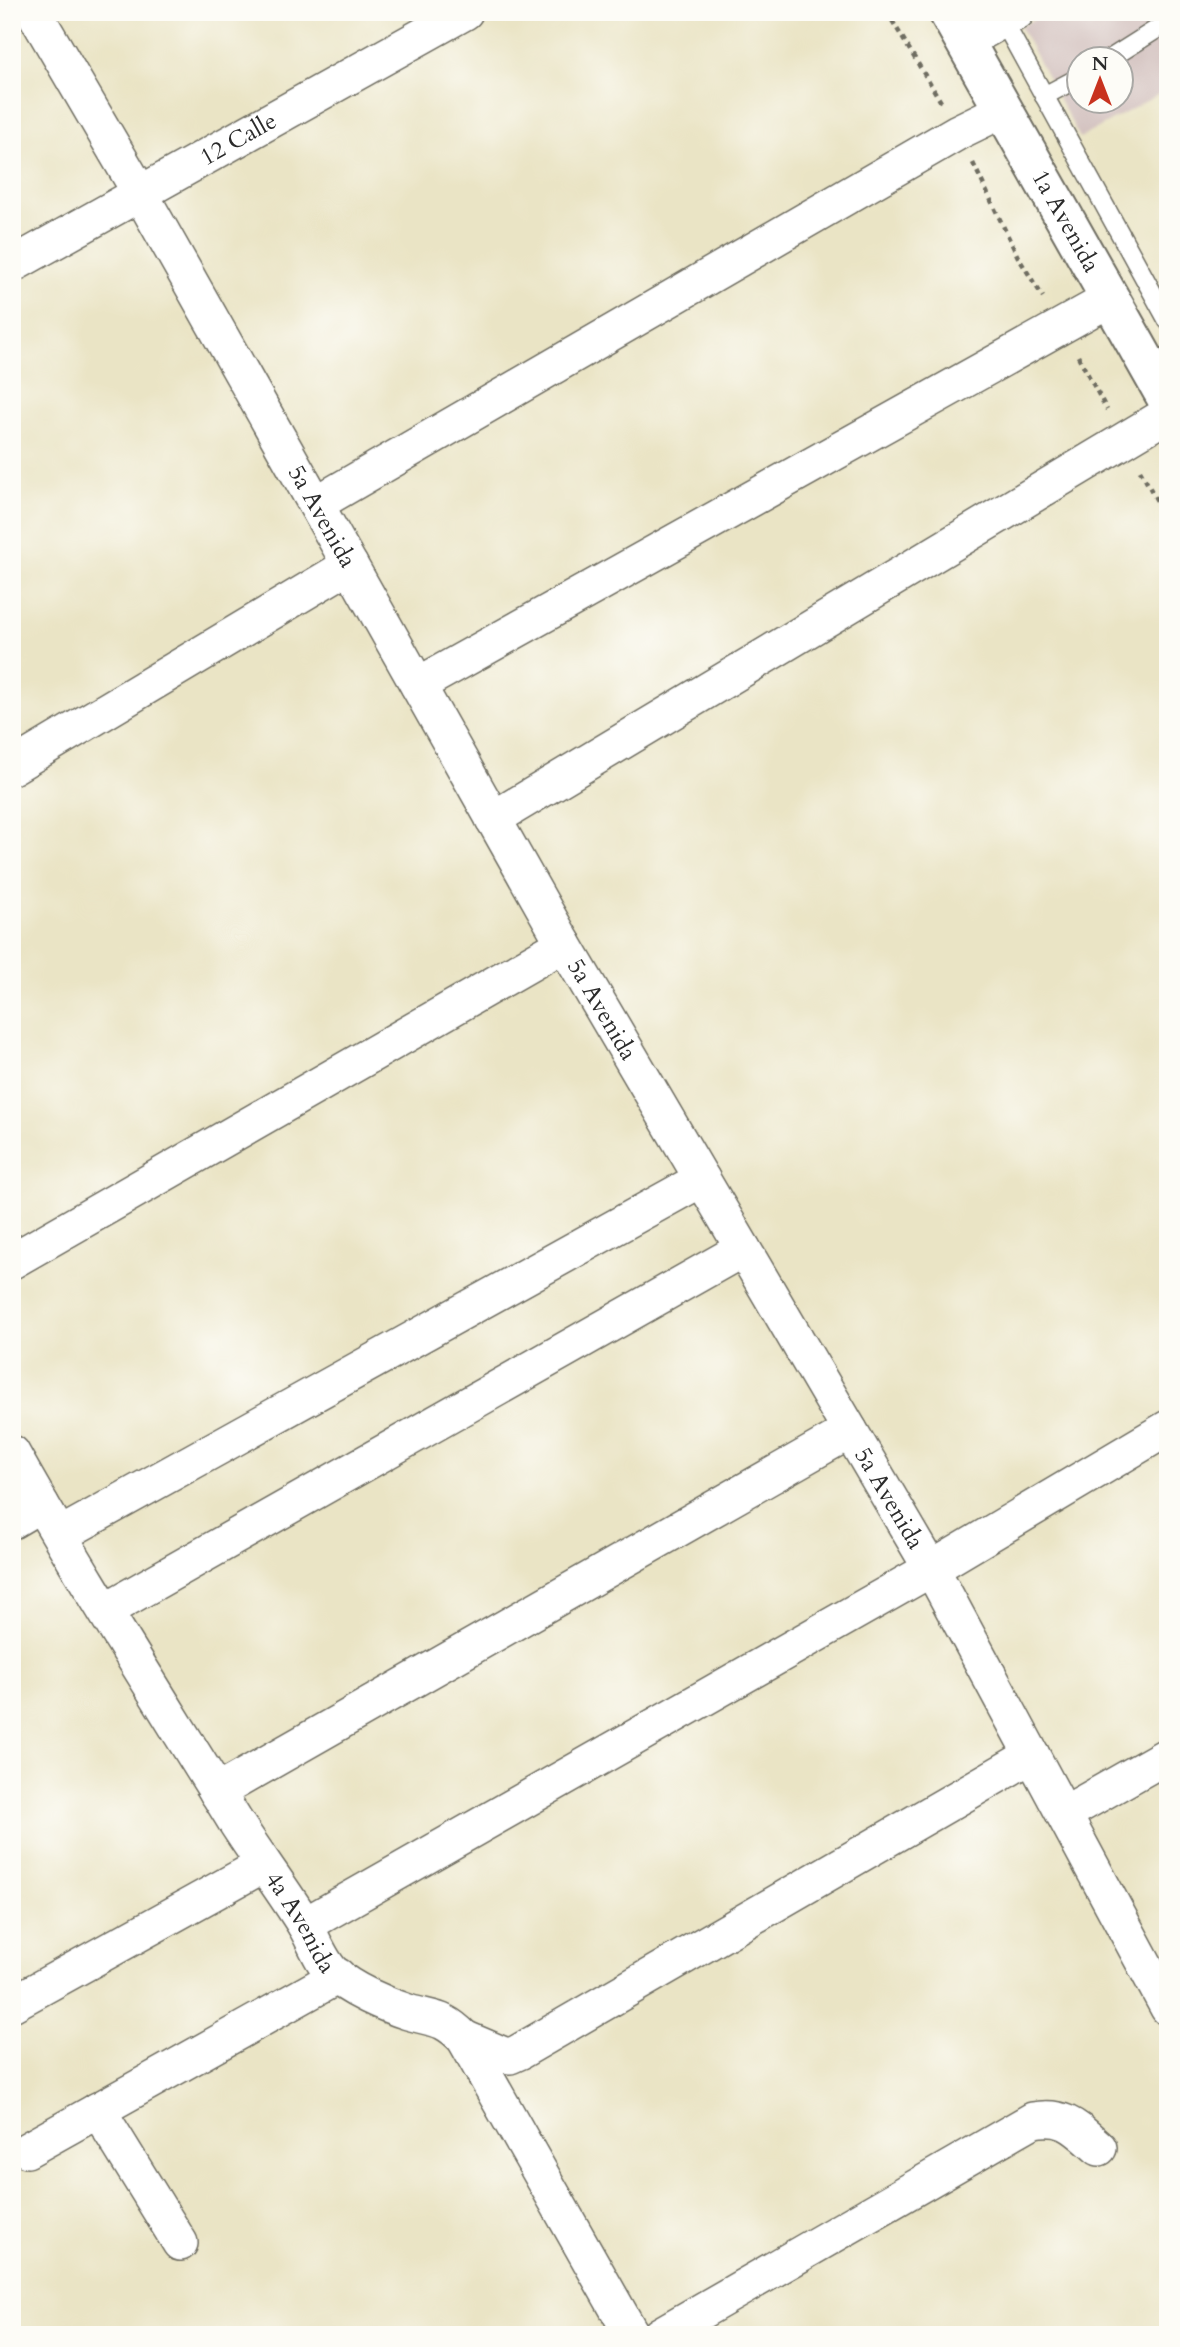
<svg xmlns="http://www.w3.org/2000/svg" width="1180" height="2347" font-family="Cardo,serif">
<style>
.industrial{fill:#d1bfbd;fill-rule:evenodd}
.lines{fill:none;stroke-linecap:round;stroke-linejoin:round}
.lane-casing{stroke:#6e6c61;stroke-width:21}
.street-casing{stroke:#6e6c61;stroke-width:38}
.secondary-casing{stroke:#6e6c61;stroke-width:42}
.path{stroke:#6e6c61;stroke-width:4.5;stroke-dasharray:5 5;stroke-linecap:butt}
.lane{stroke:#fff;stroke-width:18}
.street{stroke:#fff;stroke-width:35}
.secondary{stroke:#fff;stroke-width:38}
.labels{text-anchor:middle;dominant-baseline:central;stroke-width:5;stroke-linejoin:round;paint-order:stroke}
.street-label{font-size:24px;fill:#2b2b2b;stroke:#fdfcf7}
</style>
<rect width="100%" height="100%" fill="#fdfcf7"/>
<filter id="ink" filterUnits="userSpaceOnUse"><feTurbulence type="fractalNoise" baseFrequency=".0143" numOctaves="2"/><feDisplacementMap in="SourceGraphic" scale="14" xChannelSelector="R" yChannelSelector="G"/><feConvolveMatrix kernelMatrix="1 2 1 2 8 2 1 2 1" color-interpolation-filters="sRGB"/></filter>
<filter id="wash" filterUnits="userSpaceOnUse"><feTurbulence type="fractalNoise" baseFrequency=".00686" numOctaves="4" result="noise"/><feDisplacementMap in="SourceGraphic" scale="28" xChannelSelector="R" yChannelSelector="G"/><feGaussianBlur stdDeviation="1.57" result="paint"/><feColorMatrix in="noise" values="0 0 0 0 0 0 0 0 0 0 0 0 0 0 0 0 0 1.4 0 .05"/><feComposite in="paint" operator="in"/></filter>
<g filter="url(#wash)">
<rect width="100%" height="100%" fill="#eae4c5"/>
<!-- industrial -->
<path class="industrial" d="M1046 12H1168V89L1080 138 1020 27ZM1078 60H1120V102H1078Z"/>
</g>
<g filter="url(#ink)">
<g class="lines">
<!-- lane casing -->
<g class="lane-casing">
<g id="lane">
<path d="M1001 17 1168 321"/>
<path d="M1108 60 1168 22"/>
<path d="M1044 96 1078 78"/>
</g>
</g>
<!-- street casing -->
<g class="street-casing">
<g id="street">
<path id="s1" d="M34 12 140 193 564 944 936 1577 1168 2008"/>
<path d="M964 42 1017 12"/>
<path id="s2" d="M12 265 465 12"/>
<path d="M316 504 958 132 1003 110"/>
<path d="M418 685 1110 299"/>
<path d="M12 767 350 565"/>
<path d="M493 819 1168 414"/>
<path d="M12 1261 564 944"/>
<path id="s3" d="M12 1453C82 1578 160 1699 235 1821 258 1857 284 1891 306 1927 314 1941 321 1961 333 1973 349 1989 386 2005 408 2012 435 2020 442 2016 464 2038L632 2335"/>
<path d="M12 1521 41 1504"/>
<path d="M60 1535 702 1179"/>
<path d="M106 1610 743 1249"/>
<path d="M217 1792 850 1431"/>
<path d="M1064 1814 1168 1755"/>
<path d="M305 1925 931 1569 1168 1428"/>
<path d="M12 2004 263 1865"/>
<path d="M464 2038 504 2055 510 2056 519 2052 1032 1755"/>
<path d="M98 2110 180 2243"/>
<path d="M27 2150 338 1976"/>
<path d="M660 2335 1033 2120C1065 2114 1076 2128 1099 2148"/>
</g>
</g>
<!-- secondary casing -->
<g class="secondary-casing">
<g id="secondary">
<path id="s4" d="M948 12 1168 401"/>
</g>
</g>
<!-- path -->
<g class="path">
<path d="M887 12 941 102"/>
<path d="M973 163 1018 257 1043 297"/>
<path d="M1078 356 1107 410"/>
<path d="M1140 470 1168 521"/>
</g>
<!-- lane -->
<use href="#lane" class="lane"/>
<!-- street -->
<use href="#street" class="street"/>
<!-- secondary -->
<use href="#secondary" class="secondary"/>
</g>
</g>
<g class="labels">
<!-- street labels -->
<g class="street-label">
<text stroke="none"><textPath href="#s2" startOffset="259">12 Calle</textPath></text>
<text stroke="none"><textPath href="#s4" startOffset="240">1a Avenida</textPath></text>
<text stroke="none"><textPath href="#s1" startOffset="581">5a Avenida</textPath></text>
<text stroke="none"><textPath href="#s1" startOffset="1148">5a Avenida</textPath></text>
<text stroke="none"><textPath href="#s1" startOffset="1715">5a Avenida</textPath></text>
<text stroke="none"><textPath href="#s3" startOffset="551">4a Avenida</textPath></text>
</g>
</g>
<!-- margin -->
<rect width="1180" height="2347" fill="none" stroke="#fdfcf7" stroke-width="42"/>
<!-- north arrow -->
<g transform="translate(1100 80)"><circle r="33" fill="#fdfcf7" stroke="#a9a8a5" stroke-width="2"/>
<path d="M0-5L12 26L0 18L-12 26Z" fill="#c8321e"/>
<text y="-10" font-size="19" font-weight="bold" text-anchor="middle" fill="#2b2b2b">N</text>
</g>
</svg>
